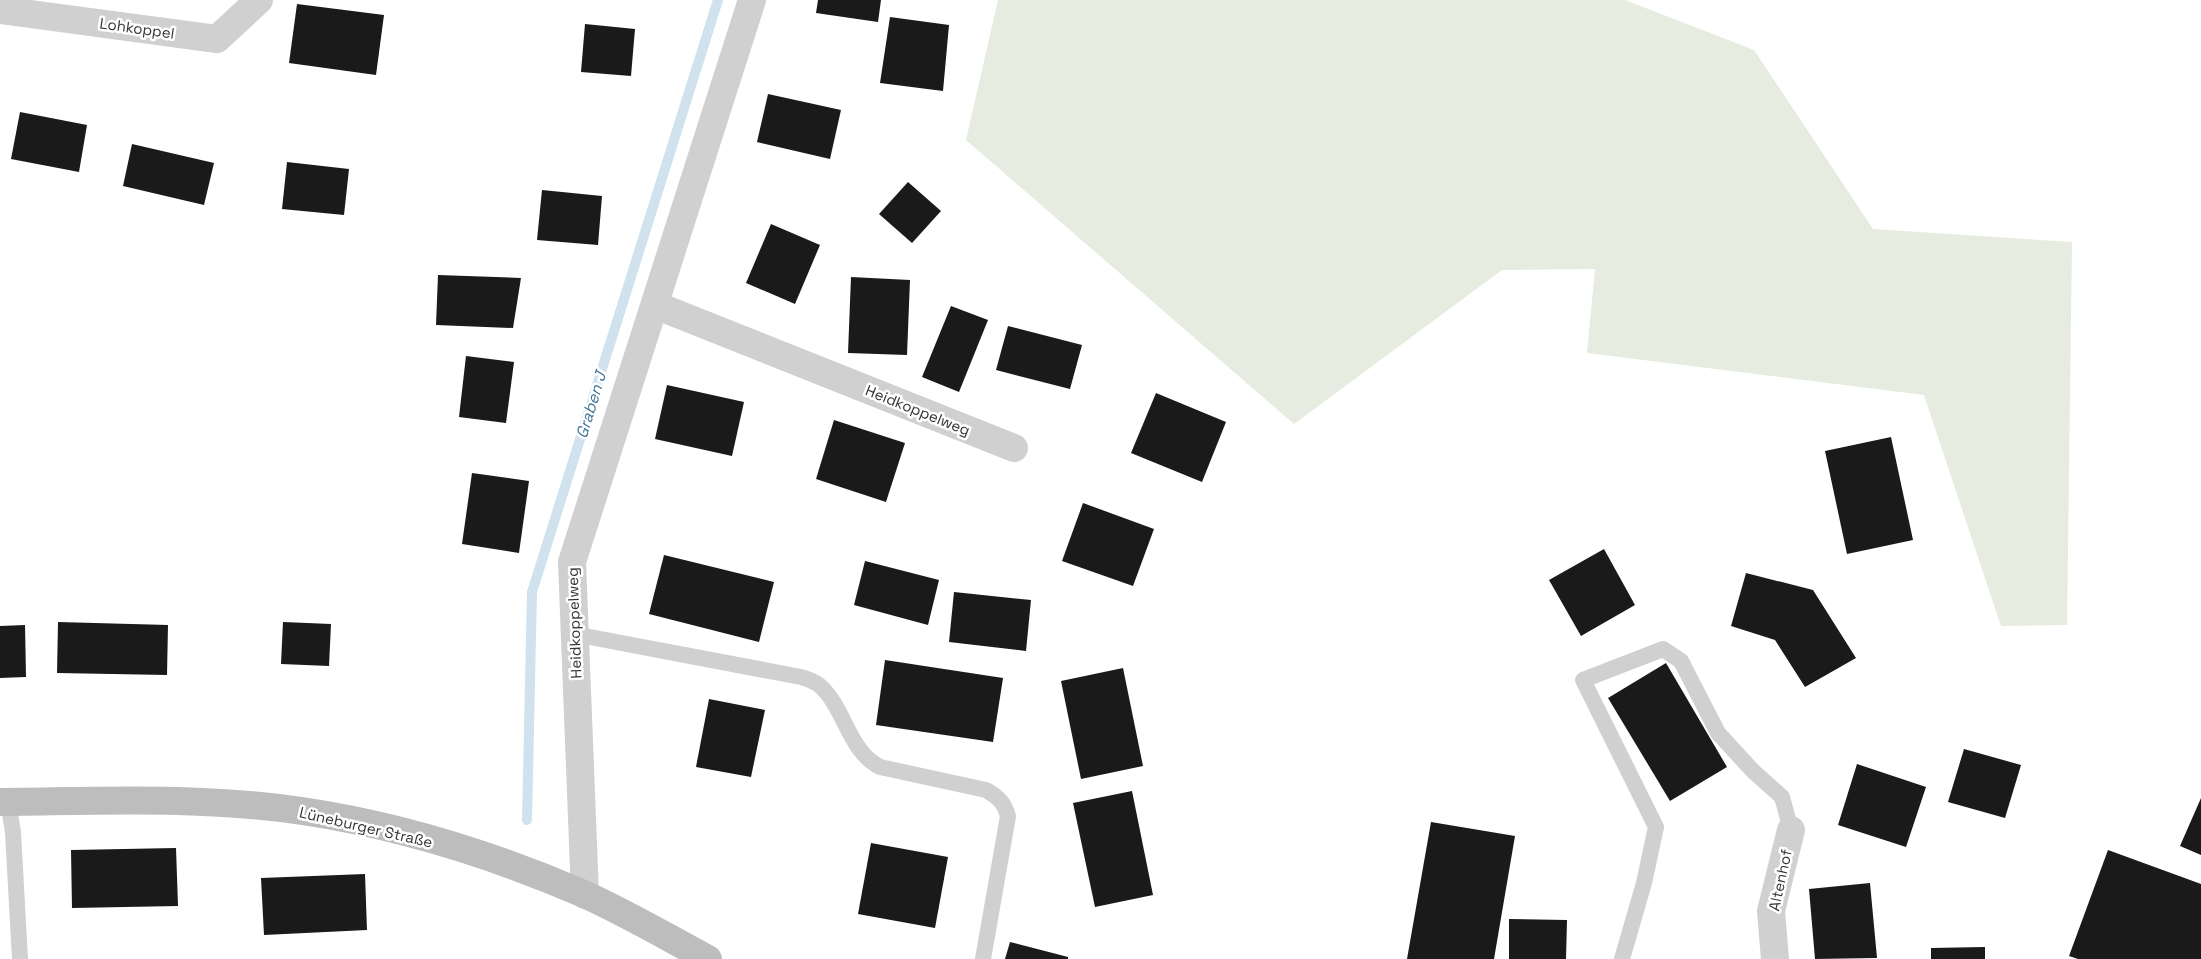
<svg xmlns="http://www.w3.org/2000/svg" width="2201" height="959" font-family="'Space Grotesk',sans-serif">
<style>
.green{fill:#e6ecdf}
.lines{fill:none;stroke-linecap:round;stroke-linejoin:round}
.stream{stroke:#cfe2ee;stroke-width:10}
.building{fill:#1a1a1a}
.service{stroke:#d0d0d0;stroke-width:16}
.minor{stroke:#d0d0d0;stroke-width:28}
.secondary{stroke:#bdbdbd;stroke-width:28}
.labels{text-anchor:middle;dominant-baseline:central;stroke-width:5;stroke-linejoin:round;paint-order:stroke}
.street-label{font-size:15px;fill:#333;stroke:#fff}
.water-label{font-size:16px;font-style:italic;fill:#3f7597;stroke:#fff}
</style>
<rect width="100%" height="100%" fill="#fff"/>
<!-- green -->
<path class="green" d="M998 0H1625L1754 50 1873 229 2072 242 2067 625 2001 626 1924 395 1587 353 1595 269 1502 270 1294 424 966 140Z"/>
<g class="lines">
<!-- stream -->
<path class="stream" d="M527 820 532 592 718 0"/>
</g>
<!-- building -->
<g class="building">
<path d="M818 0H881L878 22 816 13Z"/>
<path d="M297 4 384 15 376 75 289 63Z"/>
<path d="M890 17 949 25 943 91 880 83Z"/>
<path d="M585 24 635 29 631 76 581 72Z"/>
<path d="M768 94 841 110 830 159 757 142Z"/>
<path d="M20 112 87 125 79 172 11 159Z"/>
<path d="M132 144 214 163 204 205 123 186Z"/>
<path d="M287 162 349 169 344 215 282 209Z"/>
<path d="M908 182 941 211 912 243 879 214Z"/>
<path d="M542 190 602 196 598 245 537 240Z"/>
<path d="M771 224 820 245 795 304 746 283Z"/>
<path d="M438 275 521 278 513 328 436 325Z"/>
<path d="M851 277 910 280 907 355 848 353Z"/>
<path d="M951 306 988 320 959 392 922 377Z"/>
<path d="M1008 326 1082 345 1070 389 996 370Z"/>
<path d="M466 356 514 362 506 423 459 417Z"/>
<path d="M667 385 744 402 732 456 655 439Z"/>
<path d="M1156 393 1226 422 1202 482 1131 453Z"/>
<path d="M834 420 905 443 886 502 816 479Z"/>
<path d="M1891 437 1913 540 1847 554 1825 451Z"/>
<path d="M472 473 529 481 519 553 462 544Z"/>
<path d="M1083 503 1154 529 1133 586 1062 561Z"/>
<path d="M1604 549 1635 605 1581 636 1549 580Z"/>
<path d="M664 555 774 582 759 642 649 614Z"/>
<path d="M865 561 939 580 928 625 854 605Z"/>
<path d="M1746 573 1813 590 1856 658 1805 687 1775 640 1731 626Z"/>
<path d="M954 592 1031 600 1026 651 949 642Z"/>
<path d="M58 622 168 625 167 675 57 673Z"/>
<path d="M283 622 331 624 329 666 281 664Z"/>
<path d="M25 625 26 677 0 678V626Z"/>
<path d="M885 660 1003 678 993 742 876 725Z"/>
<path d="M1666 663 1727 767 1670 801 1608 698Z"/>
<path d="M1123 668 1143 766 1081 779 1061 681Z"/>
<path d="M709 699 765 710 751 777 696 767Z"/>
<path d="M1964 749 2021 765 2005 818 1948 802Z"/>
<path d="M1857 764 1926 787 1906 847 1838 825Z"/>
<path d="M1132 791 1153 895 1095 907 1073 803Z"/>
<path d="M2201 798V855L2180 846Z"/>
<path d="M1431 822 1515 836 1494 959H1407Z"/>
<path d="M871 843 948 857 935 928 858 914Z"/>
<path d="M176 848 178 906 72 908 71 850Z"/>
<path d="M2108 850 2201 884V959H2078L2069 956Z"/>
<path d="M365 874 367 930 264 935 261 878Z"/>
<path d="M1870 883 1877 958 1815 959 1809 889Z"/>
<path d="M1509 919 1567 920 1566 959H1509Z"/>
<path d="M1010 942 1068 957V959H1005Z"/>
<path d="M1985 947V959H1931V948Z"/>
</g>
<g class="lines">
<!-- service -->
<g class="service">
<path d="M574 634 801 677C807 679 814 681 819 685 845 707 848 751 880 767L986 790C998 797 1004 802 1008 816L983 959"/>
<path d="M8 802 13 832 20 959"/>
<path d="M1622 959 1644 883 1656 827 1583 680 1663 649 1681 661 1718 733 1753 771 1782 797 1791 830"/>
</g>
<!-- minor -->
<g class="minor">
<path d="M0 10 217 39 259 0"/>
<path d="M655 305 1014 448"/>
<path d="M585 895 572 562 752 0"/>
<path d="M1775 959 1771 911 1791 830"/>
</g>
<!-- secondary -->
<path class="secondary" d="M0 802C101 801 202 796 302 811 397 825 496 856 584 894 626 913 667 937 708 959"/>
</g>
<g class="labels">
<!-- street labels -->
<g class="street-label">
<text transform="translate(137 28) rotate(8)">Lohkoppel</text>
<text transform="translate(918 410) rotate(22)">Heidkoppelweg</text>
<text transform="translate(574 623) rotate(-92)">Heidkoppelweg</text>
<text transform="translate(366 827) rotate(13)">Lüneburger Straße</text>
<text transform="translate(1780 880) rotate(-78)">Altenhof</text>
</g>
<!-- water labels -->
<g class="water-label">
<text transform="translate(591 405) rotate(-73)">Graben J</text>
</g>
</g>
</svg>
